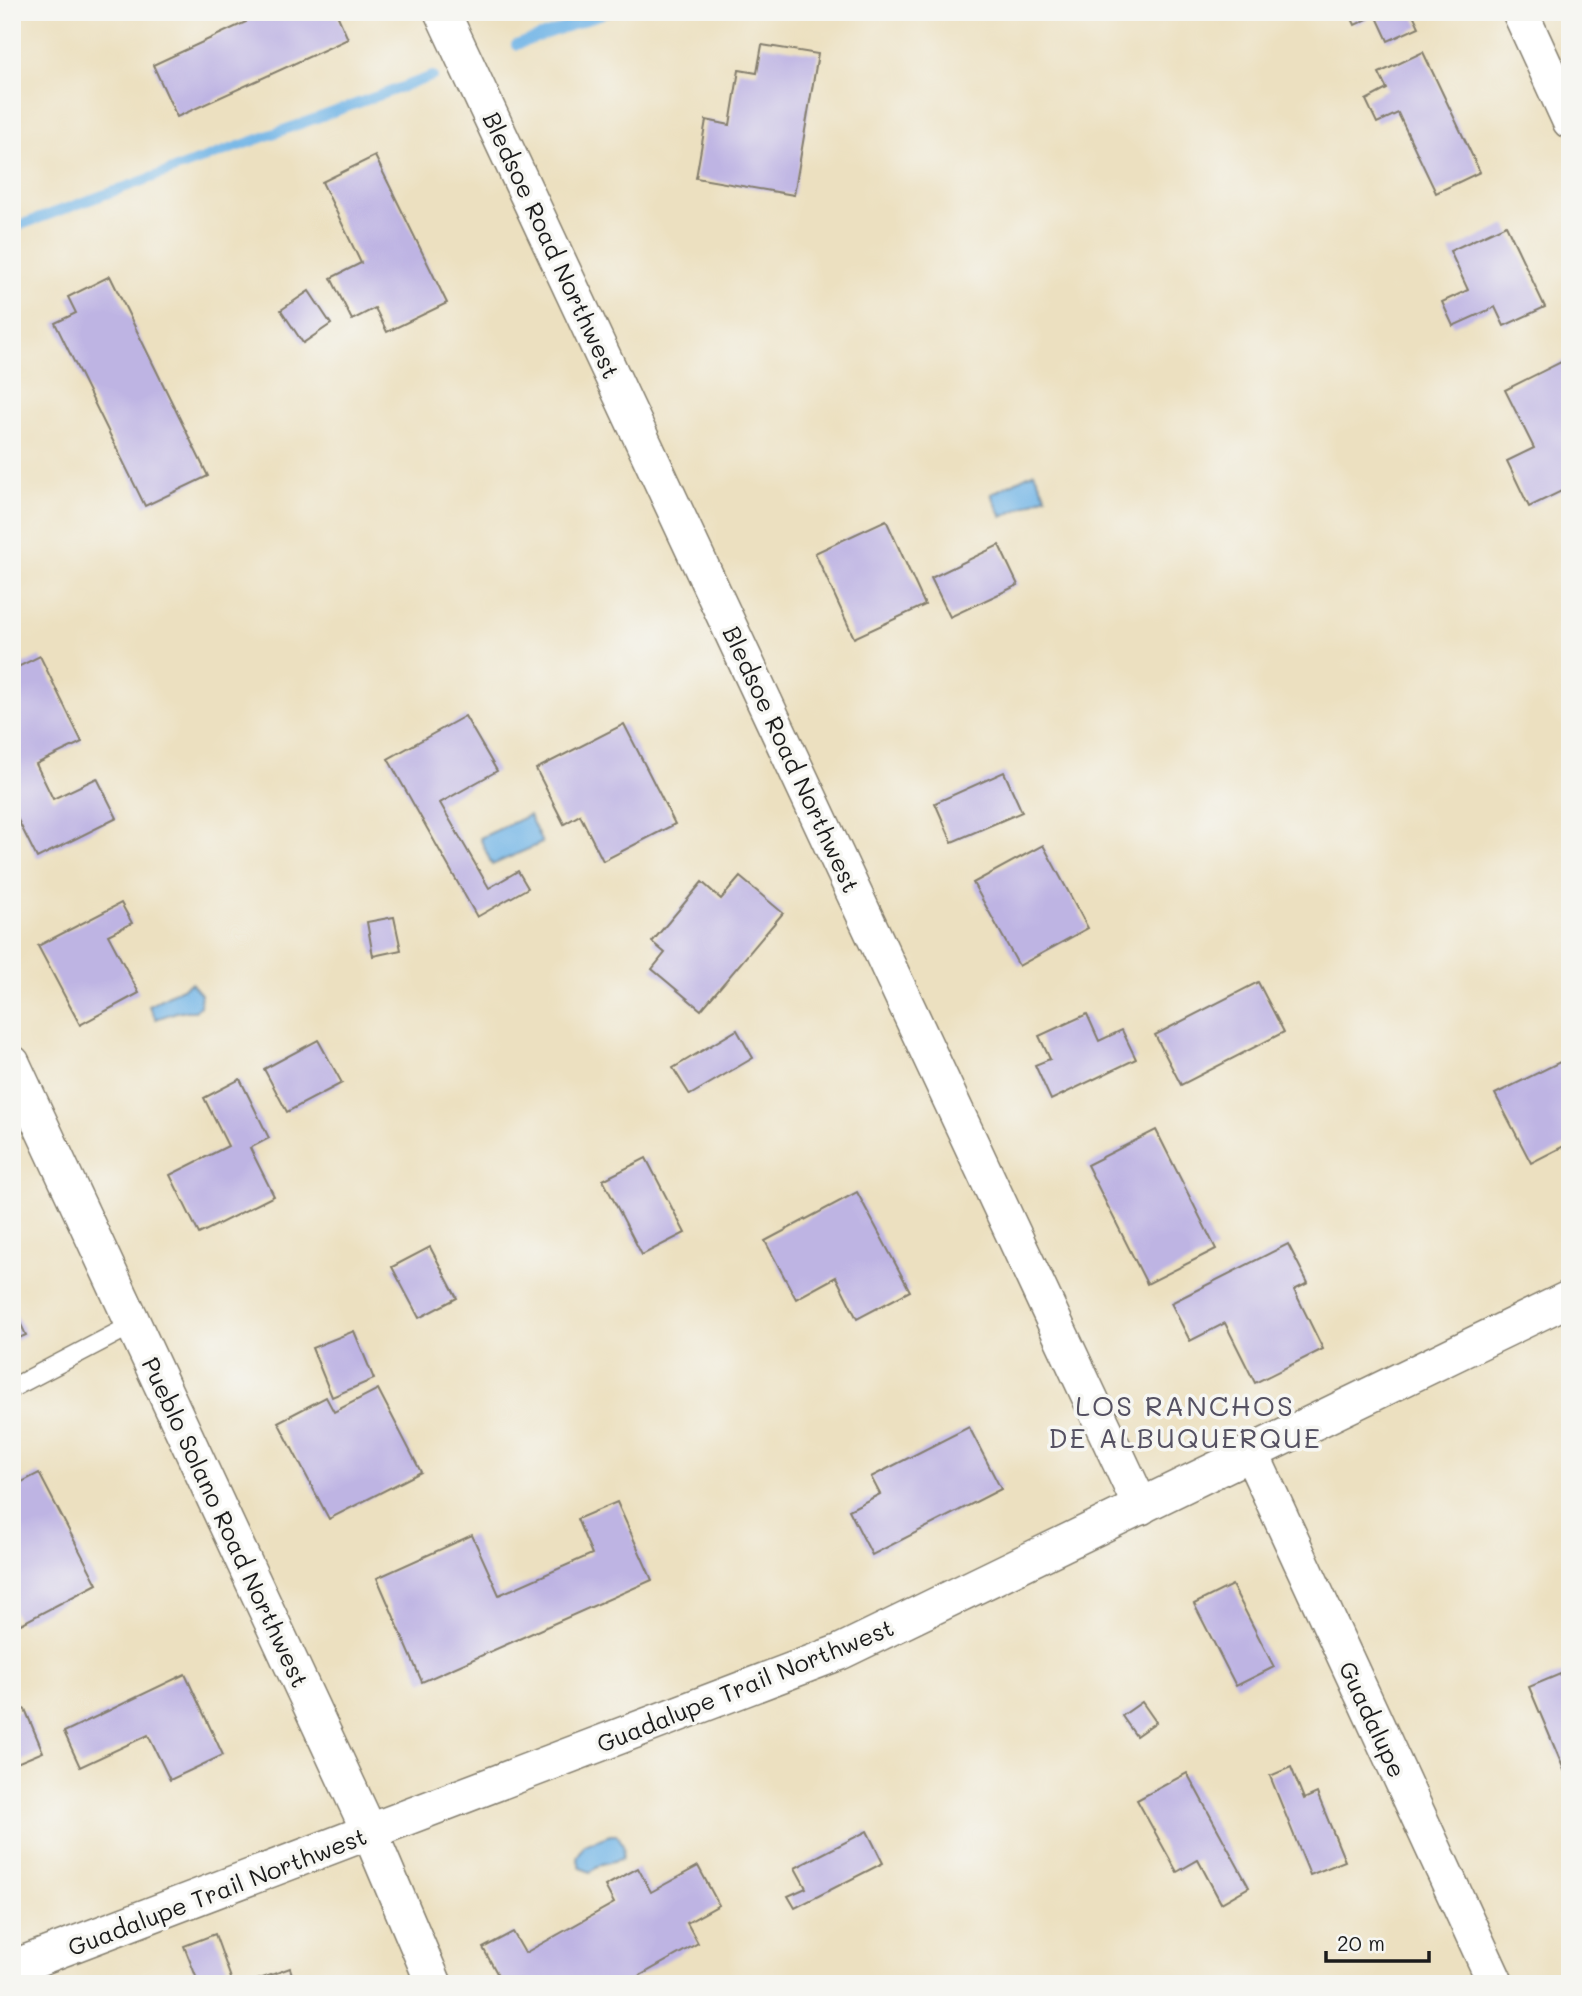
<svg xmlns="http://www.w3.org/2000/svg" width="1582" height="1996" font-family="Mali,sans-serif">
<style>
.water{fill:#70b4e6;stroke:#466881;stroke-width:2}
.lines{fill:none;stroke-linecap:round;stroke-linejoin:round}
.stream{stroke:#70b4e6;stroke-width:10}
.building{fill:#beb4e3}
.lane-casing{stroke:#847e6e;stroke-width:21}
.street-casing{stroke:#847e6e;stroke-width:38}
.lane{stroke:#fff;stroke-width:18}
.street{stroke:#fff;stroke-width:35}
.labels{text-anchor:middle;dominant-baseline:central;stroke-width:7;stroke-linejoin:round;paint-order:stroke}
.street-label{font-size:24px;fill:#1c1c1c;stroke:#f6f6f2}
.quarter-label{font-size:28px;letter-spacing:2px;fill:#555162;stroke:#f6f6f2}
</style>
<rect width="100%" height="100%" fill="#f6f6f2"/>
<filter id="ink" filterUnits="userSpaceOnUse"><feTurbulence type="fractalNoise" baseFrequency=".0143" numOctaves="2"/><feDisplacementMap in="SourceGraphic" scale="14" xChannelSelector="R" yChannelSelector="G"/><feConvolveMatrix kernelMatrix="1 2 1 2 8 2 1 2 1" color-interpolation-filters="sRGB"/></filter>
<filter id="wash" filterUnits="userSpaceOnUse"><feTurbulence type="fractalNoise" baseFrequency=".00686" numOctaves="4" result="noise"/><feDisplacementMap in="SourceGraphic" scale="28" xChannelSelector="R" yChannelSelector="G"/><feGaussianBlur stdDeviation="1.57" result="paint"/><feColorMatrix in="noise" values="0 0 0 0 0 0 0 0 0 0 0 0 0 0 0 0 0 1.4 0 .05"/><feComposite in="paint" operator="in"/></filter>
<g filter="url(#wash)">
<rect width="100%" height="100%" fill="#ece0c0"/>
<!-- water -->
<g class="water">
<path d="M1034 472 1046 496 1002 517 991 494Z"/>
<path d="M529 815 542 843 492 865 480 838Z"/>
<path d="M191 983 201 994 200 1006 195 1011H179L156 1019 149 1006Z"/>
<path d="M610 1835H617C624 1844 625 1849 622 1859L602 1864 590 1872 581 1868 577 1858 584 1845Z"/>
</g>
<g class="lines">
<!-- stream -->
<g class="stream">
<path d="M516 45 608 12"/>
<path d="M12 228 433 76"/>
</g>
</g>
<g id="blocks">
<!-- building -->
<g class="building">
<path d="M242 12H336L348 39 177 117 153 65 246 22Z"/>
<path d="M1349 12H1412L1419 27 1388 41 1376 15 1355 25Z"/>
<path d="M762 45 818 54 794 195 696 178 706 120 730 125 739 70 757 73Z"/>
<path d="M1423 52 1480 172 1436 193 1398 113 1377 123 1366 100 1387 89 1379 73Z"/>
<path d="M375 156 447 303 387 332 375 308 352 320 331 278 361 263 322 182Z"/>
<path d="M1506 225 1545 307 1504 326 1495 307 1453 326 1442 302 1468 290 1450 251Z"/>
<path d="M110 276 208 476 145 506 55 323 76 313 68 297Z"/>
<path d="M309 291 331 324 303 343 281 310Z"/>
<path d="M1567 359 1570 487 1529 507 1507 461 1534 448 1505 390Z"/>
<path d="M886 520 925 605 854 638 815 553Z"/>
<path d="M999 545 1018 585 950 617 931 578Z"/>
<path d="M12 654 18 667 40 656 82 742 36 764 53 799 97 778 117 818 37 858 12 808Z"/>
<path d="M465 716 497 771 440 803 489 888 518 871 528 888 477 917 388 759Z"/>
<path d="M624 724 675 824 603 861 580 815 564 824 536 769Z"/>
<path d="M1004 772 1022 812 952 842 935 803Z"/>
<path d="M1043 845 1088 928 1019 966 973 883Z"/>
<path d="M740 877 783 913 701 1010 652 969 665 953 652 942 702 882 721 899Z"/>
<path d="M121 903 132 923 108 935 139 993 80 1025 38 946Z"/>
<path d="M394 917 401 950 373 956 367 922Z"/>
<path d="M1258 982 1284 1032 1181 1085 1155 1035Z"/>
<path d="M1087 1014 1099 1041 1122 1030 1136 1059 1051 1100 1035 1065 1050 1059 1039 1036Z"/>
<path d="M737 1030 753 1058 690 1095 673 1068Z"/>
<path d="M318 1040 342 1083 287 1112 264 1069Z"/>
<path d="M1570 1057V1143L1531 1163 1495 1094Z"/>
<path d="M240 1079 269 1138 250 1148 274 1196 199 1234 170 1175 228 1146 204 1098Z"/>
<path d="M1156 1130 1216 1249 1147 1284 1087 1165Z"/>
<path d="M646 1158 685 1233 642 1255 603 1180Z"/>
<path d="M857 1192 910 1291 857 1319 836 1277 796 1299 765 1241Z"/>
<path d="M1288 1244 1308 1283 1294 1290 1323 1349 1255 1383 1225 1323 1190 1341 1171 1303Z"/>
<path d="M430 1247 457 1298 419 1318 392 1267Z"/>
<path d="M12 1306 26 1335 12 1341Z"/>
<path d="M354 1331 374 1379 332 1397 312 1348Z"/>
<path d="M378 1389 421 1472 329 1519 278 1422 326 1397 334 1412Z"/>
<path d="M969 1427 1001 1489 872 1555 849 1510 880 1494 871 1477Z"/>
<path d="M39 1473 97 1584 21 1624 12 1608V1487Z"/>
<path d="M617 1502 652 1580 422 1682 377 1578 472 1535 499 1595 592 1554 577 1519Z"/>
<path d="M1232 1585 1274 1667 1236 1686 1194 1604Z"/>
<path d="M1570 1670V1784L1529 1687Z"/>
<path d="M185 1674 223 1755 170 1780 148 1735 80 1767 64 1732Z"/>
<path d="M1142 1702 1156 1722 1136 1736 1122 1716Z"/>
<path d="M25 1709 43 1752 12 1765V1714Z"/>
<path d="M1291 1767 1304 1799 1317 1793 1345 1861 1310 1875 1270 1776Z"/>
<path d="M1187 1773 1249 1887 1221 1903 1198 1860 1177 1872 1137 1800Z"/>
<path d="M867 1831 883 1863 795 1908 788 1896 806 1888 795 1868Z"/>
<path d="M698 1866 719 1905 687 1923 698 1943 625 1984H503L483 1948 513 1932 525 1953 614 1903 605 1886 638 1868 651 1892Z"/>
<path d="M215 1934 233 1984H199L184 1946Z"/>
<path d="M290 1968 295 1984H249V1983Z"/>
</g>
</g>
</g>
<g filter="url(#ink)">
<use href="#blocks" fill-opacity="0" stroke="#847e6e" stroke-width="2"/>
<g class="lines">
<!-- lane casing -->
<g class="lane-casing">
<path id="lane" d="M12 1388 134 1324"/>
</g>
<!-- street casing -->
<g class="street-casing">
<g id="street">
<path d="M442 12 1141 1507"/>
<path d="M1520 12 1570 121"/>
<path d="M12 1063 370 1833 434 1984"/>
<path d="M1251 1453 1496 1984"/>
<path d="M12 1968 840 1652 1570 1298"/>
</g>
</g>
<!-- lane -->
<use href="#lane" class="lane"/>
<!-- street -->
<use href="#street" class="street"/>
</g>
</g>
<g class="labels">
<!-- street labels -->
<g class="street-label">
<text transform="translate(552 245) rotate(65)">Bledsoe Road Northwest</text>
<text transform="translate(792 759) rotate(65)">Bledsoe Road Northwest</text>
<text transform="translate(226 1522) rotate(65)">Pueblo Solano Road Northwest</text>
<text transform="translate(745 1685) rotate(-22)">Guadalupe Trail Northwest</text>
<text transform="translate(1373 1719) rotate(65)">Guadalupe</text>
<text transform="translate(217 1891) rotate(-21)">Guadalupe Trail Northwest</text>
</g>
<!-- quarter labels -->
<g class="quarter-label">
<text x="1185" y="1405">LOS RANCHOS<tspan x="1185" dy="32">DE ALBUQUERQUE</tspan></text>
</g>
</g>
<!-- margin -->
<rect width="1582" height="1996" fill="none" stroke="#f6f6f2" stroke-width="42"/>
<!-- scale -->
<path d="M1326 1951v10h103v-10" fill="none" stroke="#1c1c1c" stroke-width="3.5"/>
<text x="1337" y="1951" font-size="21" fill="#1c1c1c" stroke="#f6f6f2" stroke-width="5" paint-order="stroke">20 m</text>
</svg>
